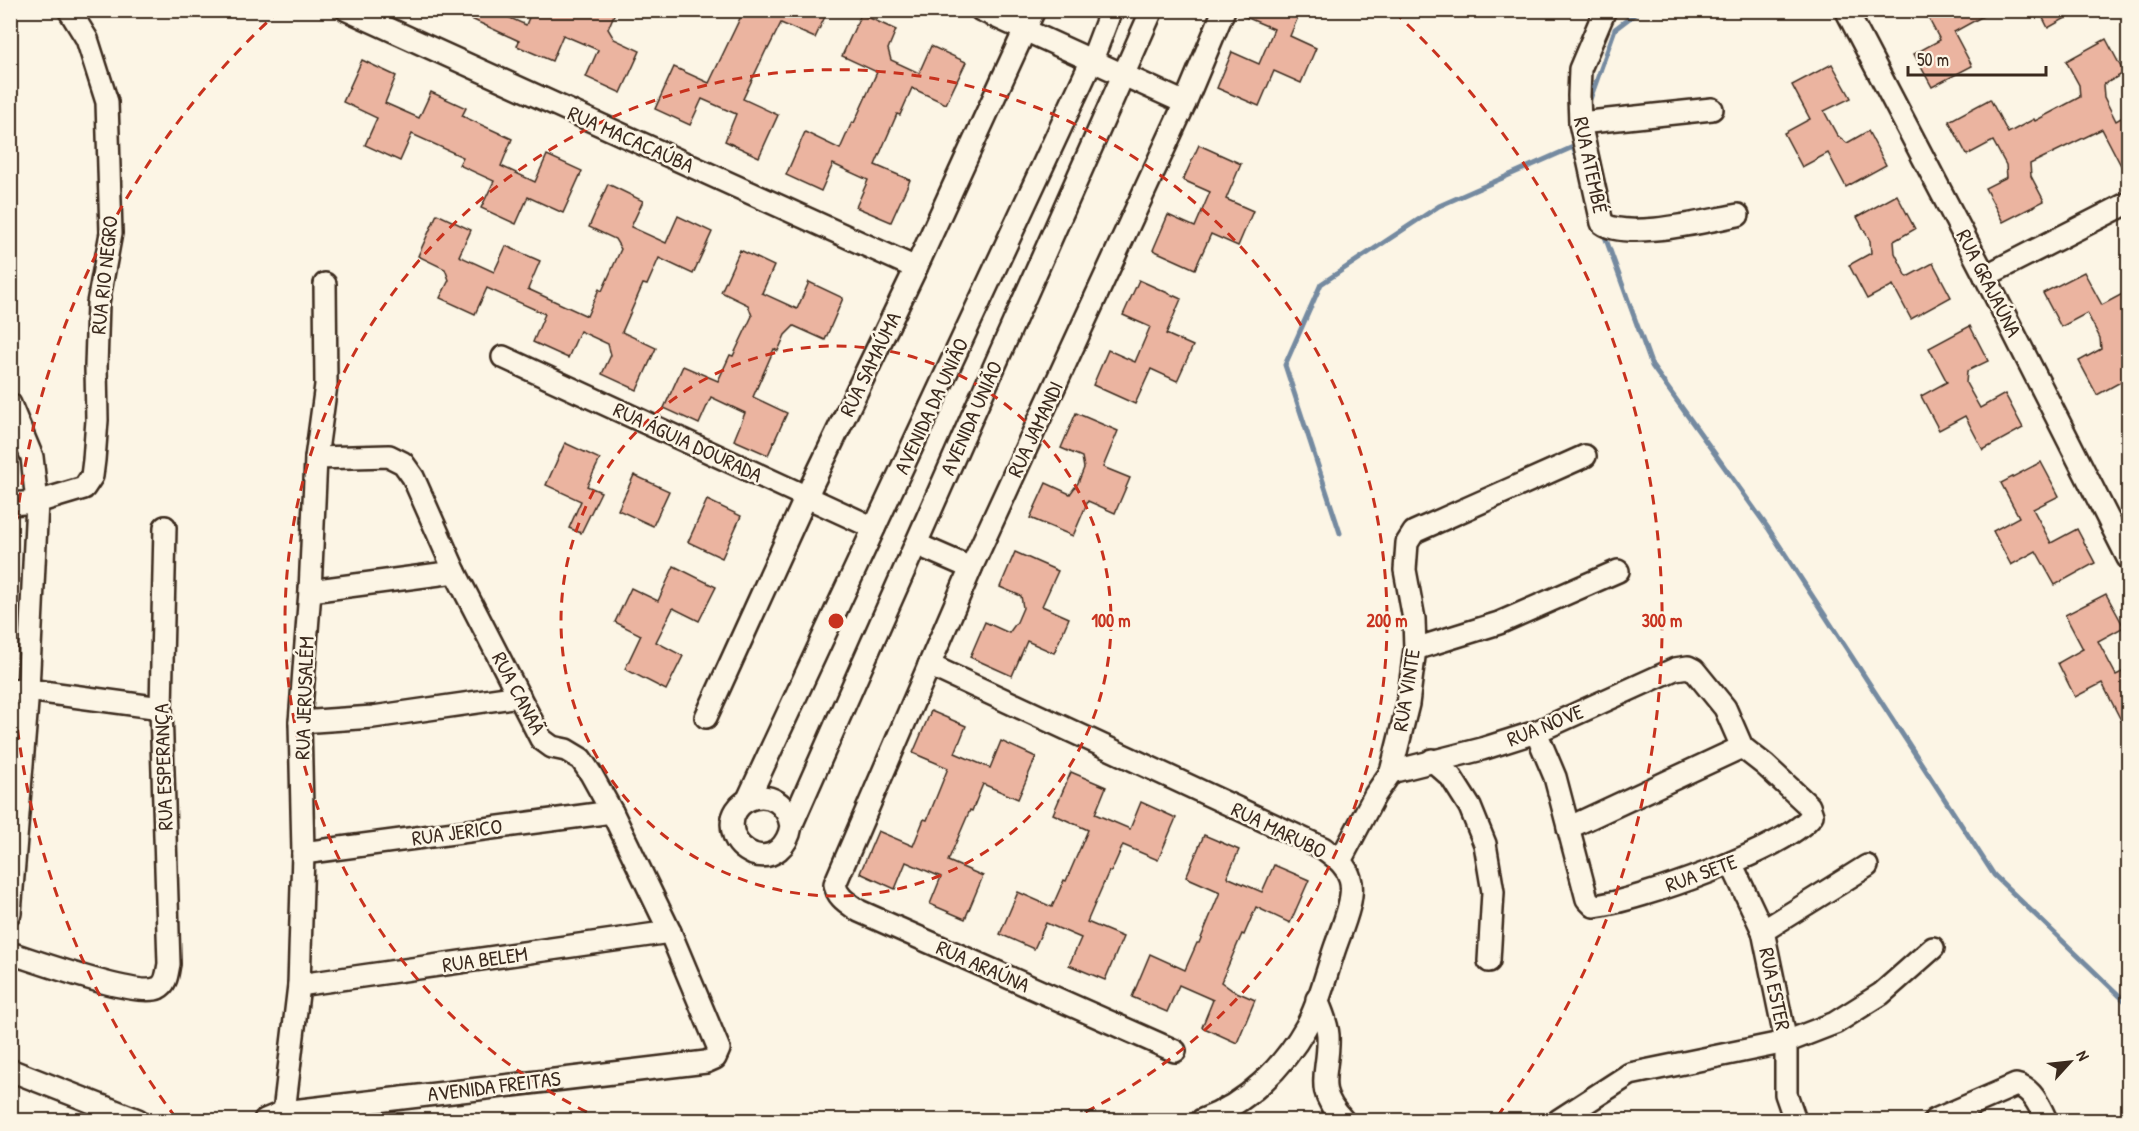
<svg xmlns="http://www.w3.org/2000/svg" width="2139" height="1131" font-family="'Patrick Hand',sans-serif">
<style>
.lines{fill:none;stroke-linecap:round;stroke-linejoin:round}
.stream{stroke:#748aa0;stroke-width:5}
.building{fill:#ebb4a0;stroke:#3b2a1e;stroke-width:1.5}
.minor-casing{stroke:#3b2a1e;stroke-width:26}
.minor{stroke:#fcf5e5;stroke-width:21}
.ring{fill:none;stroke:#c8321e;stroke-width:3;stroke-dasharray:10 8}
.labels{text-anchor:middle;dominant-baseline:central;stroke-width:5;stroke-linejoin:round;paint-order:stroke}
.street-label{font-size:21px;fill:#3b2a1e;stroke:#fcf5e5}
.centre{fill:#c8321e;stroke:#fcf5e5;stroke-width:3}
.ring-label{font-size:18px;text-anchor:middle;font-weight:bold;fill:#c8321e;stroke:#fcf5e5;stroke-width:5;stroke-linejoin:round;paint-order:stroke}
</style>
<rect width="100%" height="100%" fill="#fcf5e5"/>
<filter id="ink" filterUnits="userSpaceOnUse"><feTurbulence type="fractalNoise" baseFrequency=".0167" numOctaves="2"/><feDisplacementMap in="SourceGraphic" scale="12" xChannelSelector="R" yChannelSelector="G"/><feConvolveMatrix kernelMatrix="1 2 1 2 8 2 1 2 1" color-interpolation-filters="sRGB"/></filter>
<g filter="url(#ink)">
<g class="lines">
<!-- stream -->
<g class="stream">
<path d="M1588 105 1615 29 1640 10"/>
<path d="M1573 147 1579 163"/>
<path d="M1603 231 1652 366 1768 528 1994 875 2128 1004"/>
<path d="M1340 533 1285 365 1321 284 1439 206 1573 147 1574 145"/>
</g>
</g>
<!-- building -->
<g class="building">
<path d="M452 10H492L526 25 532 10H616L608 29 614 39 640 51 621 93 586 77 598 50 563 35 552 61 517 46 519 41Z"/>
<path d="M744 10H828L815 38 781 23 768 49 767 48 743 99 778 115 759 157 725 141 736 114 702 99 690 125 655 109 674 67 709 83Z"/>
<path d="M1236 10H1301L1290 36 1316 48 1301 83 1274 71 1259 106 1217 88 1232 52 1259 64 1274 29 1236 13Z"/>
<path d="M1924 10H1994L1954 32 1972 66 1932 87 1914 54 1940 40Z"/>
<path d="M2039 10H2080L2048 28Z"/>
<path d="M861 14 896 30 888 49 891 60 919 73 931 46 966 62 946 104 912 88 900 115 897 114 875 165 910 180 891 222 856 207 868 180 833 164 821 191 786 175 805 132 840 149 852 122 854 123 877 72 842 56Z"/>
<path d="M2106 39 2124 73 2103 85 2104 97 2116 121 2128 114V179L2102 129 2030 164 2031 176 2044 201 2003 222 1985 188 2007 177 2006 165 1993 141 1967 155 1949 121 1990 99 2008 133 2034 119 2035 121 2080 97 2079 85 2066 61Z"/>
<path d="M362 60 396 76 385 103 419 118 431 92 466 108 462 116 512 139 501 166 535 182 547 155 582 171 563 213 528 197 516 224 481 208 494 181 459 165 463 157 412 134 400 161 365 145 377 118 343 102Z"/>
<path d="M1832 64 1851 98 1824 111 1837 135 1847 143 1868 131 1886 165 1846 187 1828 153 1802 167 1784 133 1810 119 1792 85Z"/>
<path d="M1199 145 1241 164 1226 199 1253 211 1238 246 1211 234 1195 269 1153 250 1168 215 1195 227 1210 192 1183 180Z"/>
<path d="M608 184 643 201 631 227 666 243 678 216 712 232 693 274 659 258 647 285 643 284 622 332 656 348 637 390 602 374 611 355 608 344 580 331 568 358 533 342 545 314 487 288 475 314 440 298 449 280 445 269 418 256 437 214 471 230 459 256 494 272 506 246 540 261 528 289 587 316 599 289 602 291 621 249 615 239 589 227Z"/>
<path d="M1897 195 1915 229 1894 241 1895 253 1907 277 1933 263 1951 297 1911 319 1893 285 1867 299 1849 265 1871 253 1870 241 1857 217Z"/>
<path d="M740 250 774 266 762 293 797 309 809 282 843 298 825 340 794 326 785 335 778 351 774 349 753 397 787 413 768 455 734 440 745 413 711 397 699 424 664 408 683 366 718 381 730 355 733 356 752 316 748 305 721 292Z"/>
<path d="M2084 272 2102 305 2128 291V378L2097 395 2079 361 2101 349 2100 338 2087 313 2061 327 2043 293Z"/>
<path d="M1139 280 1181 299 1166 334 1193 346 1177 381 1151 369 1135 404 1093 385 1108 350 1135 362 1150 327 1123 315Z"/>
<path d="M1970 326 1988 361 1967 371 1966 383 1980 408 2005 394 2023 428 1983 450 1965 416 1939 430 1921 396 1947 382 1929 348Z"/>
<path d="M1076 413 1118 431 1103 467 1130 478 1115 513 1088 501 1073 536 1030 518 1046 483 1070 494 1078 483 1084 468 1082 457 1061 448Z"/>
<path d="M565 443 600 459 587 486 601 492 581 533 569 528 581 501 546 485Z"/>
<path d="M2041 462 2059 496 2033 509 2051 543 2077 529 2095 563 2055 585 2036 551 2011 565 1993 531 2019 517 2001 483Z"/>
<path d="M634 475 669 491 653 526 618 510Z"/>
<path d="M707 500 741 516 722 558 688 542Z"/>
<path d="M1015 552 1058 571 1042 606 1069 618 1054 653 1027 641 1012 676 970 657 985 622 1009 633 1017 622 1023 608 1021 596 1000 587Z"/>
<path d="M674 566 716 587 699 621 673 608 656 642 683 656 666 690 625 669 641 635 615 622 631 588 658 601Z"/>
<path d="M2106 594 2124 627 2098 641 2116 675 2128 669V734L2102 683 2075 697 2058 663 2083 649 2065 615Z"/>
<path d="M931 711 966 726 955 753 990 768 1001 741 1036 757 1018 799 983 784 972 811 970 810 948 861 983 876 965 919 930 904 941 877 906 862 895 889 860 873 878 831 913 846 924 819 927 820 948 768 913 753Z"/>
<path d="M1071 772 1106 787 1095 814 1130 829 1141 802 1176 818 1158 860 1123 845 1111 872 1109 871 1087 922 1123 937 1105 980 1069 965 1081 938 1046 923 1034 949 1000 934 1018 892 1052 907 1064 880 1066 881 1088 830 1053 814Z"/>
<path d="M1204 835 1239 850 1227 877 1262 892 1274 865 1309 880 1290 923 1256 907 1244 935 1242 934 1221 982 1232 990 1255 1000 1237 1043 1202 1027 1213 1000 1179 985 1167 1012 1132 997 1150 954 1185 970 1197 943H1199L1220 892 1186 877Z"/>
</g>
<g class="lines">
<!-- minor casing -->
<g class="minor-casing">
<g id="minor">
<path d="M347 10 916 268"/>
<path d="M981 10 1185 103"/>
<path d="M1605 10 1580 69 1579 96 1580 123 1602 223C1626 241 1709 220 1738 215"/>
<path d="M1846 10 1985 276 2128 558"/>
<path d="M1580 123 1712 109"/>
<path d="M1985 276 2128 203"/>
<path d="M503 357 874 528"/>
<path d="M10 404 32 457 37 502 28 690 10 913"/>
<path d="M10 504 37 502 84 488 92 476 94 460 97 420 96 367 98 303 111 233 107 102 87 39 69 10"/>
<path d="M916 544 971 568"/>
<path d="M310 591 455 572"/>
<path d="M1415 649 1499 623 1618 571"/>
<path d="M929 665 1323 848C1334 857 1346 864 1350 878 1356 896 1342 928 1336 945 1327 970 1319 1005 1306 1027 1283 1068 1246 1104 1202 1120"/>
<path d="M10 690H28L161 708"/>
<path d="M706 717 806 497 916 268 1034 10"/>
<path d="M300 722 373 717 519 696"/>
<path d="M1432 760 1451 777 1470 807 1485 844 1493 892 1489 961"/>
<path d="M1391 772 1482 749 1536 732 1675 669 1688 667 1694 670 1725 708 1742 747 1765 765 1809 806 1812 815C1790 848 1635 902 1594 906L1587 899 1555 777 1536 732"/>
<path d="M748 799 1092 60 1111 10"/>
<path d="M791 826C783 778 721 796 734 835 737 844 744 850 753 854 773 861 788 845 791 826L1152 10"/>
<path d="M1568 828 1742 747"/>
<path d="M303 853 612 812"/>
<path d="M1340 861 1375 795 1391 772 1408 704 1415 649 1414 619 1405 570 1407 543 1414 532 1585 456"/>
<path d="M1731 863 1763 931 1786 1042V1094L1795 1120"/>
<path d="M1763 931 1867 866"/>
<path d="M10 953C36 961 137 998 158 988 167 984 167 973 169 964L161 708 165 527"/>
<path d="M299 985 670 932"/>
<path d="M1317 999C1321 1011 1327 1022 1328 1035 1330 1074 1312 1086 1343 1120"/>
<path d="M1175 1051 859 911C848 903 837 898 835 884L971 568 1185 103 1224 10"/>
<path d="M10 1070 138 1120"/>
<path d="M284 1112 299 985 303 853 300 722 310 591 316 458 326 385 325 284"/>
<path d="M265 1120 284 1112 706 1062 715 1058 719 1049 670 932 612 812 591 774 581 759 566 750 552 747 541 739 455 572 413 477 403 463 389 456 316 458"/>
<path d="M1559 1120 1630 1074 1786 1042 1835 1023 1881 994 1933 948"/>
<path d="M1935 1120 2016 1085C2032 1088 2040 1107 2046 1120"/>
</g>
</g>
<!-- minor -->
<use href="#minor" class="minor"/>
</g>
</g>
<!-- distance rings -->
<g class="ring">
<circle cx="836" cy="621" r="275"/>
<path d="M603 1120A551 551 0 1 1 1069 1120"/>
<path d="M176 1118A826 826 0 0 1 11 650M11 592A826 826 0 0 1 278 12M1394 12A826 826 0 0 1 1496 1118"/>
</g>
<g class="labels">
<!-- street labels -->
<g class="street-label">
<text transform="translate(631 139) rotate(24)">RUA MACACAÚBA</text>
<text transform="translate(1591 165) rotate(78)">RUA ATEMBÉ</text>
<text transform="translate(104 275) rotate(-84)">RUA RIO NEGRO</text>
<text transform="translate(1989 283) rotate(63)">RUA GRAJAÚNA</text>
<text transform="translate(870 364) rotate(-64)">RUA SAMAÚMA</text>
<text transform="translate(931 406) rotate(-65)">AVENIDA DA UNIÃO</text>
<text transform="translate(971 418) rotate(-66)">AVENIDA UNIÃO</text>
<text transform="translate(1035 429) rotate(-65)">RUA JAMANDI</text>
<text transform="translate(688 442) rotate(25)">RUA ÁGUIA DOURADA</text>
<text transform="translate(1406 690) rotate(-81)">RUA VINTE</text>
<text transform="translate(519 693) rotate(62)">RUA CANAÃ</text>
<text transform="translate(304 698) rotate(-88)">RUA JERUSALÉM</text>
<text transform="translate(1545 725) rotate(-22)">RUA NOVE</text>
<text transform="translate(163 767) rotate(-92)">RUA ESPERANÇA</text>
<text transform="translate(1279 830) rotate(26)">RUA MARUBO</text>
<text transform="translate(457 832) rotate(-8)">RUA JERICO</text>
<text transform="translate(1701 873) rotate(-20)">RUA SETE</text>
<text transform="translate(485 959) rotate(-8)">RUA BELEM</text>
<text transform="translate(983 966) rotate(24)">RUA ARAÚNA</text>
<text transform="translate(1775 989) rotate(78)">RUA ESTER</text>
<text transform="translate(494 1086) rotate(-7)">AVENIDA FREITAS</text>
</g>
</g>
<circle cx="836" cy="621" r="9" class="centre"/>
<g class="ring-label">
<text x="1111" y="627">100 m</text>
<text x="1387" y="627">200 m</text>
<text x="1662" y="627">300 m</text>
</g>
<!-- margin -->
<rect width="2139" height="1131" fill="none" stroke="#fcf5e5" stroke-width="36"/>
<rect x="18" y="18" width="2103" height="1095" fill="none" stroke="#3b2a1e" stroke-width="2" filter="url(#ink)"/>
<!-- north arrow -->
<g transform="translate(2070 1062) rotate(63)" stroke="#fcf5e5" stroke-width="4.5" paint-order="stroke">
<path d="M0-4.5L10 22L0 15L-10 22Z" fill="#3b2a1e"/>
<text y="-9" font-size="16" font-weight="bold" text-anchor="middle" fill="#3b2a1e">N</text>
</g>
<!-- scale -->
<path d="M1908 66v9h138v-9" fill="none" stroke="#3b2a1e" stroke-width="3"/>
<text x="1917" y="66" font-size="18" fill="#3b2a1e" stroke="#fcf5e5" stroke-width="4.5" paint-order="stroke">50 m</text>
</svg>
